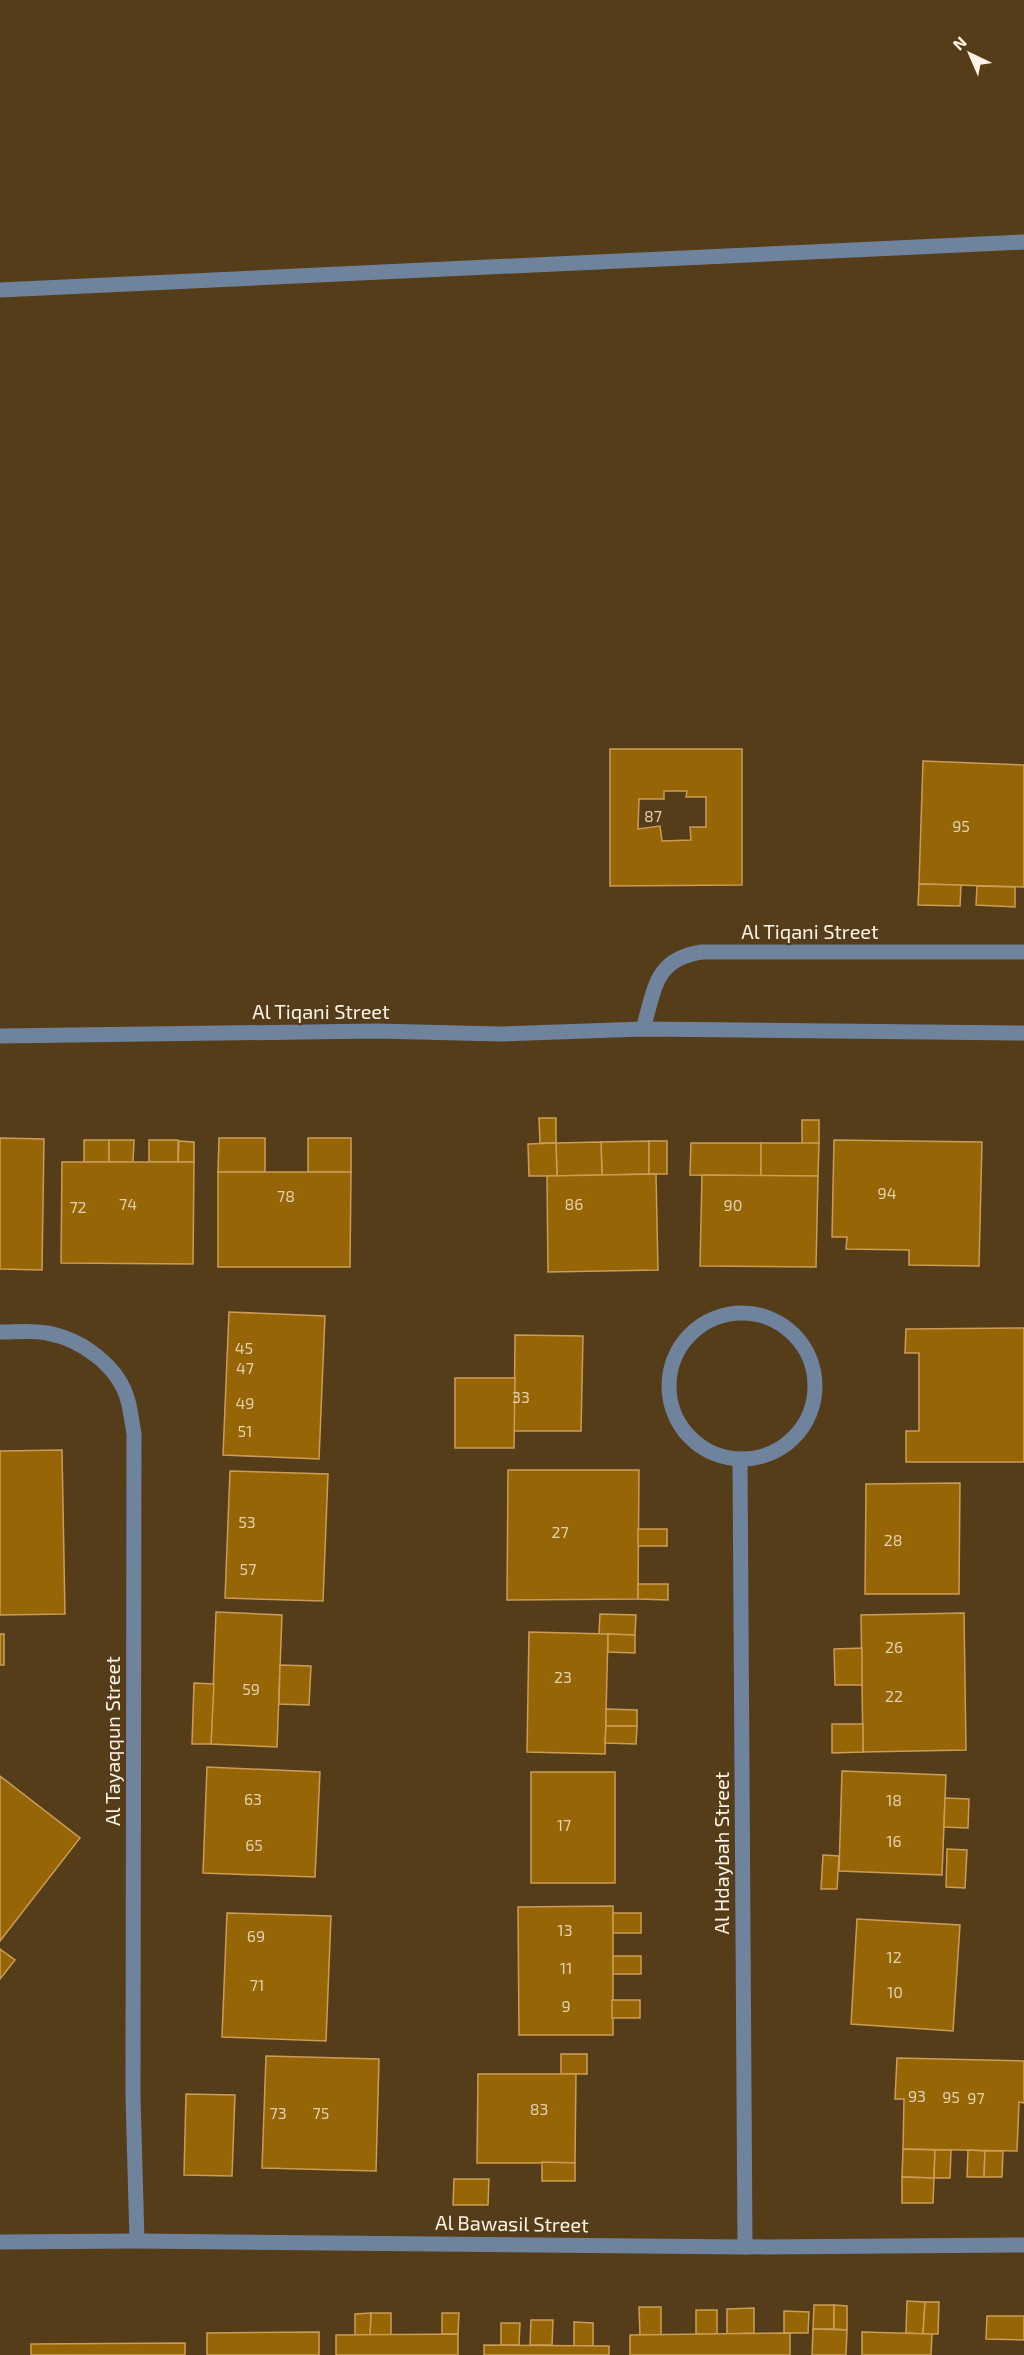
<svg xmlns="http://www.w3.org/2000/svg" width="1024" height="2355" font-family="'Exo 2',sans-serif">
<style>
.building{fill:#956506;stroke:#cb9c57;stroke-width:1.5;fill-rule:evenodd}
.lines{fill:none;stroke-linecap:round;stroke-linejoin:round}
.minor{stroke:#6f839d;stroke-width:15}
.labels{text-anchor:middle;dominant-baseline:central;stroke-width:4.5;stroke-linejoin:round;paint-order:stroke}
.number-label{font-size:16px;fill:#e3d0ae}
.street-label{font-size:20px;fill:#fdf3e6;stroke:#553d19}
</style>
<rect width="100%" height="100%" fill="#553d19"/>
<!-- building -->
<g class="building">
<path d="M610 749H742V885L610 886ZM664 791H687L686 797H706V827H690L691 840 662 841 660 826 638 829 639 799H664Z"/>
<path d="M923 761 1024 765V887L919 884Z"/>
<path d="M919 884 961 885 960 906 918 905Z"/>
<path d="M977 886 1015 887V907L976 905Z"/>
<path d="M539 1118H556V1143H540Z"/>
<path d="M802 1120H819V1143L802 1144Z"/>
<path d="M0 1138 44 1139 42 1270 0 1269Z"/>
<path d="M219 1138H265V1172H218Z"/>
<rect x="308" y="1138" width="43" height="34"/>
<rect x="84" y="1140" width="25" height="22"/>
<path d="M109 1140H134L133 1162H109Z"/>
<rect x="149" y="1140" width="29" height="22"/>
<path d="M834 1140 982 1142 979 1266 909 1265V1250L846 1249 847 1237H832Z"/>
<path d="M179 1141 194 1142V1162H178Z"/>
<path d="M649 1141V1174L602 1175 601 1142Z"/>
<rect x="649" y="1141" width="18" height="33"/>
<path d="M601 1142 602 1175 557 1176 556 1143Z"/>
<path d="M556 1143 557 1176H529L528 1144Z"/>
<path d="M691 1143H761V1176L690 1175Z"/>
<path d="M761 1143H819L818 1176H761Z"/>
<path d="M62 1162H194L193 1264 61 1263Z"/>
<path d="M218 1172H351L350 1267H218Z"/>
<path d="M656 1174 658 1270 548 1272 547 1176Z"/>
<path d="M702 1175 818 1176 816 1267 700 1266Z"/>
<path d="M229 1312 325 1316 319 1459 223 1455Z"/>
<path d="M1024 1328V1462H906V1431H919V1353H905L906 1329Z"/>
<path d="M515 1335 583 1336 581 1431H514Z"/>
<path d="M455 1378H515L514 1448H455Z"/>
<path d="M62 1450 65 1614 0 1615V1451Z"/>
<path d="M508 1470H639L638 1599 507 1600Z"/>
<path d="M230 1471 328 1474 323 1601 225 1598Z"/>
<path d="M960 1483 959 1594H865L866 1484Z"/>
<rect x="638" y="1529" width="29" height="17"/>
<path d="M638 1584H668V1600L638 1599Z"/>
<path d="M216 1612 282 1615 277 1747 211 1744Z"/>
<path d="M964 1613 966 1750 863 1752 861 1615Z"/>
<path d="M600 1614 636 1615 635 1635 599 1634Z"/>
<path d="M529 1632 608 1634 605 1754 527 1752Z"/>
<rect x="0" y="1634" width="4" height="31"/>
<path d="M608 1634 635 1635V1653L608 1652Z"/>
<path d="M862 1648V1685H835L834 1649Z"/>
<path d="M280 1665 311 1666 309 1705 279 1704Z"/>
<path d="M194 1683 214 1684 211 1744H192Z"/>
<path d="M606 1709 637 1710V1726H606Z"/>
<path d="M832 1724H863V1752L832 1753Z"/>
<path d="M606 1726H637L636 1744 605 1743Z"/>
<path d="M207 1767 320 1772 315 1877 203 1873Z"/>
<path d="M842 1771 946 1775 942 1875 839 1871Z"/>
<rect x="531" y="1772" width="84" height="111"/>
<path d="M0 1776 80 1838 0 1941Z"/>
<path d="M945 1798 969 1799 968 1828 944 1827Z"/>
<path d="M947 1849 967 1850 965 1888 946 1887Z"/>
<path d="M823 1855 839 1856 837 1889H821Z"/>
<path d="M613 1906V2035H519L518 1907Z"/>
<path d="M227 1913 331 1916 326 2041 222 2037Z"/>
<rect x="613" y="1913" width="28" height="20"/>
<path d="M857 1919 960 1925 953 2031 851 2024Z"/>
<path d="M0 1949 15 1960 0 1979Z"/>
<rect x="613" y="1956" width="28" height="18"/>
<rect x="612" y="2000" width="28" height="18"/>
<rect x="561" y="2054" width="26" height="20"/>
<path d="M266 2056 379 2059 376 2171 262 2168Z"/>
<path d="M897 2058 1024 2061V2103L1019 2102 1017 2151 903 2149 904 2099H895Z"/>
<path d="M478 2074H576L575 2163H477Z"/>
<path d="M186 2094 235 2095 232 2176 184 2175Z"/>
<path d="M903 2149 935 2150 934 2178 902 2177Z"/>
<path d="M935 2150H951L950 2178H934Z"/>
<path d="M968 2150 985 2151 984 2177H967Z"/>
<path d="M985 2151H1003L1002 2177H984Z"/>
<path d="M542 2162 575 2163V2181H542Z"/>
<path d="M902 2177 934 2178 933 2203H902Z"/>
<path d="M454 2179H489L488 2205H453Z"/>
<path d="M907 2301 925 2302 923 2334 906 2333Z"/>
<path d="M925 2302H939L938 2334H923Z"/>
<path d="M814 2305H834V2329H813Z"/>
<path d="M834 2305 847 2306V2330L834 2329Z"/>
<path d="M639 2307H661V2335H640Z"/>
<path d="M754 2308V2333L727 2334V2309Z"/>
<rect x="696" y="2310" width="21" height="24"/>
<path d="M784 2311 809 2312 808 2333H784Z"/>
<path d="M371 2313H391V2335H370Z"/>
<path d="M371 2313 370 2335H355V2314Z"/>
<path d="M442 2313H459L458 2334H442Z"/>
<path d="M987 2316H1024V2340L986 2339Z"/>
<path d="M531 2320H553L552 2345H530Z"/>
<path d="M574 2322 593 2323V2346H574Z"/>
<path d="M501 2323H520L519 2345H501Z"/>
<path d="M813 2329 847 2330 846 2355H812Z"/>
<path d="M319 2332V2355H207V2333Z"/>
<path d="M862 2332 932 2334 931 2355H862Z"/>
<path d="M790 2333V2355H630V2335Z"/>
<path d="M458 2334V2355H336V2335Z"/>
<path d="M185 2343V2355H31V2344Z"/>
<path d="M484 2345 609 2346V2355H484Z"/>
</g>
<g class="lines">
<!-- minor -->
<g class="minor">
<path d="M0 290 1024 242"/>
<path d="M643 1029C655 989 654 959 702 952H1024"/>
<path d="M0 1036 377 1031 500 1034 643 1029 1024 1033"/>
<circle cx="742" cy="1386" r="73"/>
<path d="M0 1332C15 1332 32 1330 47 1333 81 1339 119 1366 128 1401 131 1412 132 1423 134 1434L133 2096 137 2241"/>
<path d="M740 1459 745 2247"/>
<path d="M0 2242 137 2241 745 2247 1024 2245"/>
</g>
</g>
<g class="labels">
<!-- number labels -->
<g class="number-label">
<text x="653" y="815">87</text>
<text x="961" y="825">95</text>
<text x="887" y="1192">94</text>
<text x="286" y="1195">78</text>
<text x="128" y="1203">74</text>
<text x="574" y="1203">86</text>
<text x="733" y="1204">90</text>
<text x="78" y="1206">72</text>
<text x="244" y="1347">45</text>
<text x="245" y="1367">47</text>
<text x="521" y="1396">33</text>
<text x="245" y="1402">49</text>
<text x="245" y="1430">51</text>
<text x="247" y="1521">53</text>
<text x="560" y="1531">27</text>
<text x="893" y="1539">28</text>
<text x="248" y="1568">57</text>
<text x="894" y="1646">26</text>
<text x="563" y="1676">23</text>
<text x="251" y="1688">59</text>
<text x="894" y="1695">22</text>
<text x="253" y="1798">63</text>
<text x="894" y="1799">18</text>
<text x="564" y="1824">17</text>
<text x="894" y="1840">16</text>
<text x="254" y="1844">65</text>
<text x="565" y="1929">13</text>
<text x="256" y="1935">69</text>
<text x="894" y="1956">12</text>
<text x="566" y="1967">11</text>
<text x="257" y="1984">71</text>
<text x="895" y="1991">10</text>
<text x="566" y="2005">9</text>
<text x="917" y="2095">93</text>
<text x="951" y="2096">95</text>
<text x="976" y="2097">97</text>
<text x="539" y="2108">83</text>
<text x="278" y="2112">73</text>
<text x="321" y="2112">75</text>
</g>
<!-- street labels -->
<g class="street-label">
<text x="810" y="931">Al Tiqani Street</text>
<text x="321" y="1011">Al Tiqani Street</text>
<text transform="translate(112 1741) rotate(-90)">Al Tayaqqun Street</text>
<text transform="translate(721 1853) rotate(-90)">Al Hdaybah Street</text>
<text transform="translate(512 2223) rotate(1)">Al Bawasil Street</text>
</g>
</g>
<!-- north arrow -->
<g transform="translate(970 54) rotate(316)" stroke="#553d19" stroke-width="4.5" paint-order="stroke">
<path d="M0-4.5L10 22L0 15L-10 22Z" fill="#fdf3e6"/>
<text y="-9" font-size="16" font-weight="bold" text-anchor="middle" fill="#fdf3e6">N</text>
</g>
</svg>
